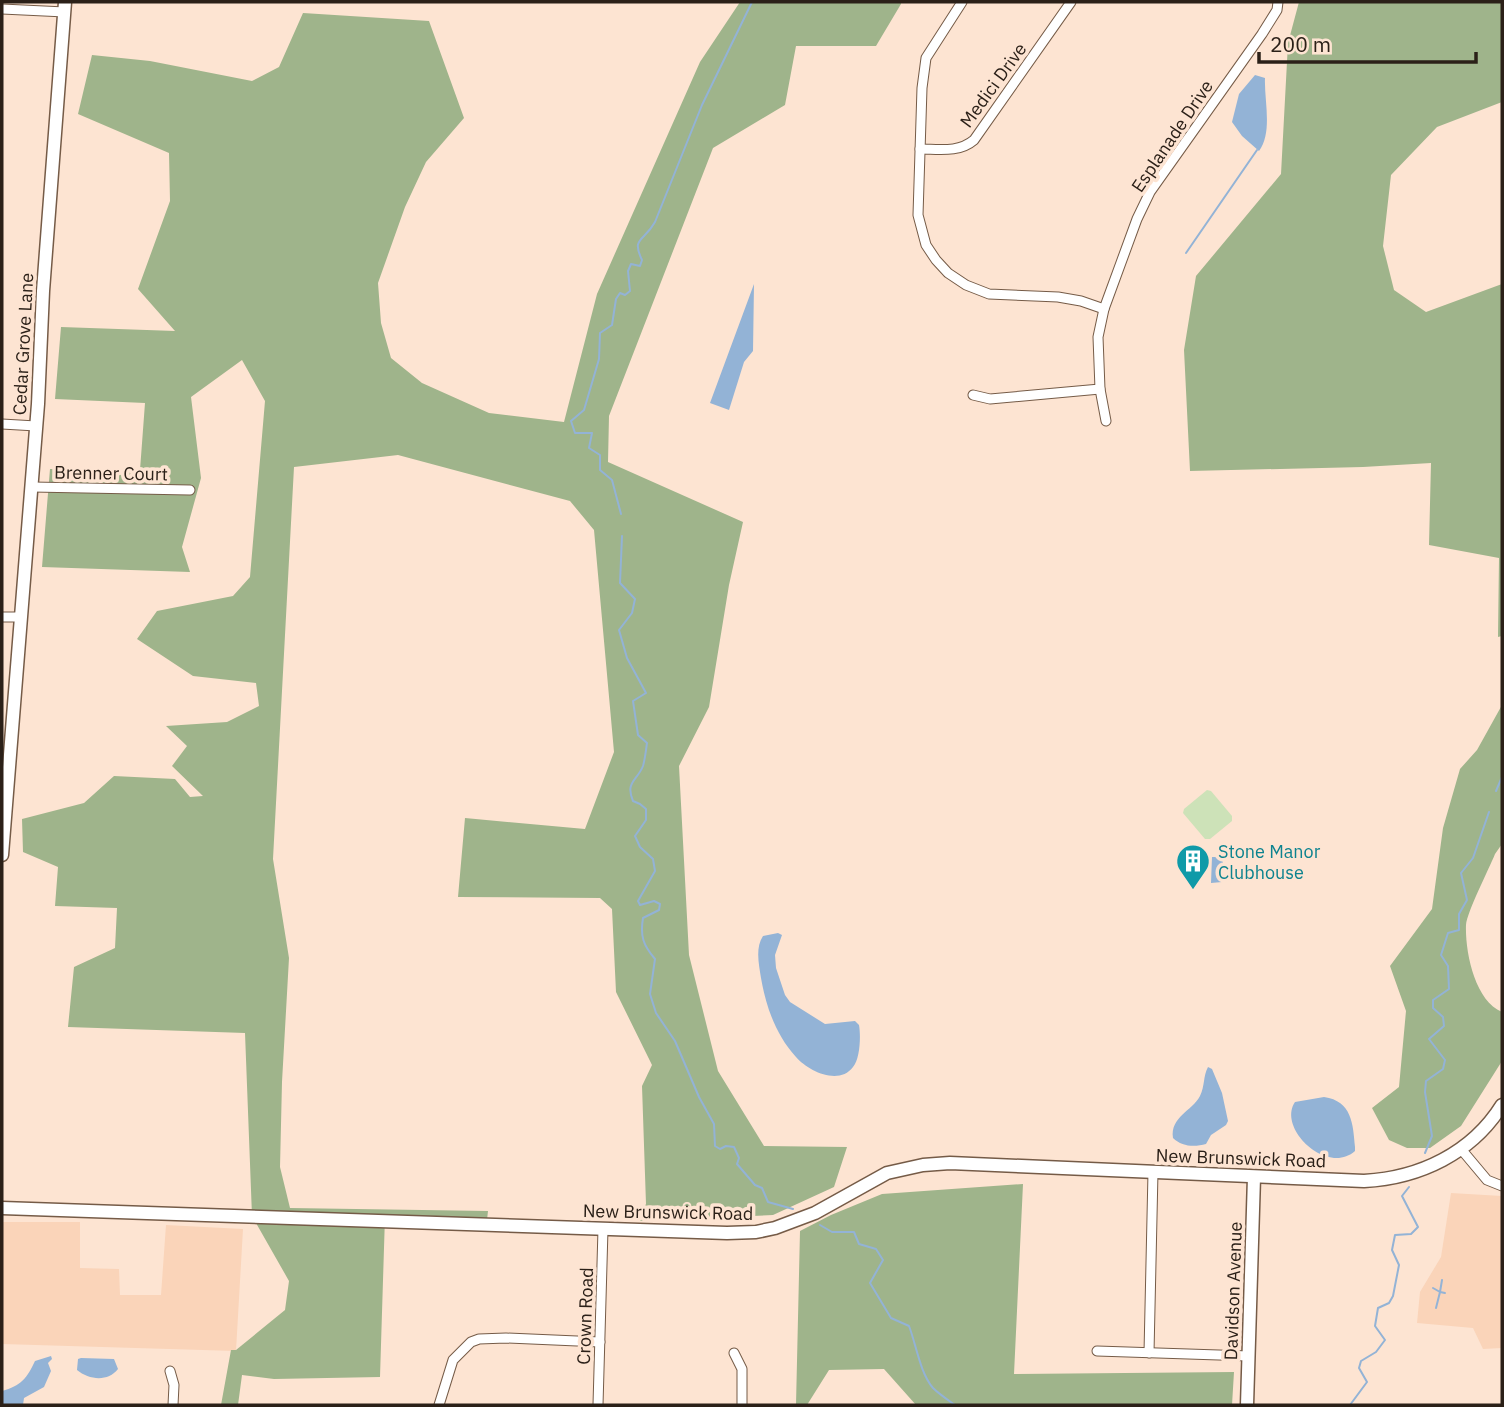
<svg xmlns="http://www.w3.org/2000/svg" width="1504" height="1407" font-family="'IBM Plex Sans',sans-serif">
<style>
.built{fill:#fad4b9}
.green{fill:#cde2b8}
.forest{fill:#9fb48b}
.water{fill:#93b3d6}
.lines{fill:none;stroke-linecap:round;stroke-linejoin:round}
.stream{stroke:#93b3d6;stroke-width:2}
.street-casing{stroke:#755b47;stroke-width:11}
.secondary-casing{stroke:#755b47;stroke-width:15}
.street{stroke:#fff;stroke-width:9}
.secondary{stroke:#fff;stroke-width:12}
.labels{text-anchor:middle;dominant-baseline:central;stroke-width:7;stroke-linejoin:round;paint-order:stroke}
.street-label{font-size:18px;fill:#2b2018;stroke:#fde4d2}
.culture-label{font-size:18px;fill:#0d838f;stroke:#fde4d2;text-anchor:start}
</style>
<rect width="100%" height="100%" fill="#fde4d2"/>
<!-- built -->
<g class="built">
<path d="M1451 1193 1502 1196V1348L1483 1349 1473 1328 1417 1323 1420 1292 1441 1257Z"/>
<path d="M2 1222H80V1268L119 1269 120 1295H161L166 1225 243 1229 236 1351 2 1344Z"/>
</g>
<!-- green -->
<path class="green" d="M1207 790 1211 791 1232 816V821L1210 839H1205L1183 813 1184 809Z"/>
<!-- forest -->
<g class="forest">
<path d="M740 2H901V4L876 46H796L785 105 713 148 609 416 608 462 743 522 729 585 709 707 679 766 689 955 718 1071 764 1146 847 1147 834 1187 773 1215 636 1221 646 1204 642 1086 652 1065 616 992 612 909 600 898 458 897 465 818 585 829 614 752 594 530 570 501 398 455 294 467 273 859 289 958 282 1082 280 1167 290 1208 488 1211 487 1220 385 1216 380 1377 274 1379 242 1375 238 1405H221L231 1350H236L285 1310 289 1281 252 1216 245 1033 68 1027 74 967 115 948 117 908 55 906 58 867 23 852 22 819 84 803 114 776 175 779 190 797 203 796 172 766 187 746 166 726 227 722 259 706 256 683 193 676 137 639 157 611 233 596 250 577 265 401 242 360 191 397 201 478 182 547 190 572 42 567 50 469 140 470 145 403 55 399 61 327 175 331 138 289 170 201 169 153 78 114 92 55 150 61 252 81 279 67 303 13 429 21 464 118 426 162 405 207 378 283 381 323 391 358 422 383 489 413 564 422 597 294 700 62Z"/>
<path d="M1299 2H1502V102L1437 127 1391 175 1383 246 1394 290 1426 312 1502 284V636L1498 637 1499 558 1429 545 1431 463 1363 467 1190 471 1184 350 1196 276 1281 174 1288 43Z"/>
<path d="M1502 705V844L1495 854C1489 869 1467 912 1466 925 1465 952 1475 1001 1502 1012V1061L1461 1126 1430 1148H1407L1389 1140 1372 1108 1399 1087 1406 1011 1390 966 1432 909 1443 828 1460 769 1477 750Z"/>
<path d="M1023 1184 1014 1374 1234 1372 1232 1405H916L884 1369 829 1370 807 1405H796L800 1231 831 1215 882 1194Z"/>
</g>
<!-- water -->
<g class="water">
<path d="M1255 75 1265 78C1264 100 1273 132 1259 151L1242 136 1232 122 1239 94Z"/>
<path d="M754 284 753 351 744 362 729 410 710 403Z"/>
<path d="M1212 857H1219L1223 862 1222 869 1225 878 1222 882 1211 883Z"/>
<path d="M778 933 782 935 775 955 776 968 785 995 790 1002 825 1024 855 1021 859 1025C861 1036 860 1059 853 1067 839 1086 808 1071 796 1057 776 1035 766 1007 761 978 759 965 755 948 763 936Z"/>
<path d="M1208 1067 1212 1069 1222 1093 1228 1121 1226 1125 1211 1135 1206 1144C1195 1147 1182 1147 1173 1138 1170 1117 1192 1111 1200 1096 1205 1086 1203 1076 1208 1067Z"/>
<path d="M1324 1097C1352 1101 1353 1124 1355 1147V1151C1327 1176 1277 1128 1295 1102Z"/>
<path d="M51 1356 52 1359 48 1363 51 1371 44 1387 24 1398 23 1405H2V1391C21 1386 27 1378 35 1361Z"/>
<path d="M81 1358 114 1359 118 1369C108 1382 89 1380 77 1370L78 1359Z"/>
</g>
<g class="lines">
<!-- stream -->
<g class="stream">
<path d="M1186 253 1257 150"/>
<path d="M621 514 612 480 600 470V455L589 448 592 433H575L571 421 584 410 599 359 600 333 612 325 616 299 620 293 625 295 630 291 628 271 631 264 640 266 642 260C631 237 644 242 655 222L702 105 752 2"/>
<path d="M622 536 620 583 635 599 632 613 619 630 627 658 646 693 633 701 638 735 647 743C646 750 645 759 643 766 637 781 625 782 633 801L640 804 646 809V820L635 836 640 847 653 859 655 871 638 901 640 905 654 901 660 904 659 910 643 918C640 936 643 945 655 959L650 994 656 1013 675 1041 699 1097 714 1124 715 1146 720 1149 726 1146 734 1147 739 1158 737 1164 755 1185 762 1188 768 1202 793 1209"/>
<path d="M1496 791 1502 777"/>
<path d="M1425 1153 1432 1136 1425 1092 1426 1081 1443 1069 1445 1060 1429 1039 1444 1026 1443 1017 1433 1008V1000L1449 989 1448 966 1441 955 1448 933 1459 930V914L1467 900 1461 873 1473 858 1489 812"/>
<path d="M820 1225 832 1232H854L859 1244 876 1249 883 1260 870 1283 891 1318 909 1326C916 1344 920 1373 933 1388 939 1394 948 1400 955 1405"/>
<path d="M1433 1288 1440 1292 1442 1280"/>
<path d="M1436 1308 1440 1292 1445 1293"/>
<path d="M1350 1405 1367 1382 1359 1368 1361 1361 1376 1352 1385 1340 1375 1326 1378 1308 1389 1303 1393 1296 1399 1265 1392 1250 1395 1235 1411 1234 1418 1227 1402 1196 1409 1187"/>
</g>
<!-- street casing -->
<g class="street-casing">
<g id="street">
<path d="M962 2 926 58 922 88 918 215 926 245 936 260 948 273 966 285 989 294 1058 297 1081 301 1104 309"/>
<path d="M2 9 65 12"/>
<path d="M920 149C938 149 959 153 974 140L1071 2"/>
<path d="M973 395 990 399 1100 389"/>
<path d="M1106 421 1100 389 1098 337 1104 309 1137 219 1150 192 1262 34 1277 10 1278 2"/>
<path d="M2 424 36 426"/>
<path d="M32 487 190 490"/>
<path d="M2 617H20"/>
<path d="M1461 1149 1487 1180 1502 1186"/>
<path d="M1097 1351 1249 1356"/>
<path d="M734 1353 742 1369V1405"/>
<path d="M1149 1353 1153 1172"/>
<path d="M170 1371 174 1385 173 1405"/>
<path d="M439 1405 453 1360 471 1342 479 1339 506 1338 600 1342"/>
<path d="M598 1405 603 1229"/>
</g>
</g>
<!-- secondary casing -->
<g class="secondary-casing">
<g id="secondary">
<path d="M2 855 38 404 43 291 65 2"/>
<path d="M2 1208 727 1233 756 1232 775 1228 815 1213 887 1173 923 1165 950 1163 1364 1181C1420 1178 1472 1153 1502 1105"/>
<path d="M1247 1405 1254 1177"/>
</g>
</g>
<!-- street -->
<use href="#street" class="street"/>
<!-- secondary -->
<use href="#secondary" class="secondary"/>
</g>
<!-- icons -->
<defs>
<g id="building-pin" transform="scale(1.75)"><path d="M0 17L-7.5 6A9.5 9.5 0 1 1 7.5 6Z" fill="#0f9aa8" stroke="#fde4d2"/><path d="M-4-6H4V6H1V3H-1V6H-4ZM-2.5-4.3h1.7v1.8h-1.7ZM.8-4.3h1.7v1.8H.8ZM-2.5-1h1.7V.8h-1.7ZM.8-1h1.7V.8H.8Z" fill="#fff"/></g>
</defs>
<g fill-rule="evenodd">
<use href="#building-pin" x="1193" y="861"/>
</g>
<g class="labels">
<!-- street labels -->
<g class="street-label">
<text transform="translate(993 85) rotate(-54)">Medici Drive</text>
<text transform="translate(1172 136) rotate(-56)">Esplanade Drive</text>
<text transform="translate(23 344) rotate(-87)">Cedar Grove Lane</text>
<text transform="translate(111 473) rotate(1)">Brenner Court</text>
<text transform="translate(1241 1158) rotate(2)">New Brunswick Road</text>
<text transform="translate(668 1212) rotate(1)">New Brunswick Road</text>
<text transform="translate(1233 1291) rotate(-88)">Davidson Avenue</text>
<text transform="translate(585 1316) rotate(-88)">Crown Road</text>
</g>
<!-- culture labels -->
<g class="culture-label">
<text x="1218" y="851">Stone Manor<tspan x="1218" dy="21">Clubhouse</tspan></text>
</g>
</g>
<!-- border -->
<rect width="1504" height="1407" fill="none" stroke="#2b2018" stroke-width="7"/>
<!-- scale -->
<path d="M1259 52v10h217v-10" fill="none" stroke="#2b2018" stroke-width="3.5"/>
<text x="1270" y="52" font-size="21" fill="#2b2018" stroke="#fde4d2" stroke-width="5" paint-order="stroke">200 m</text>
</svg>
